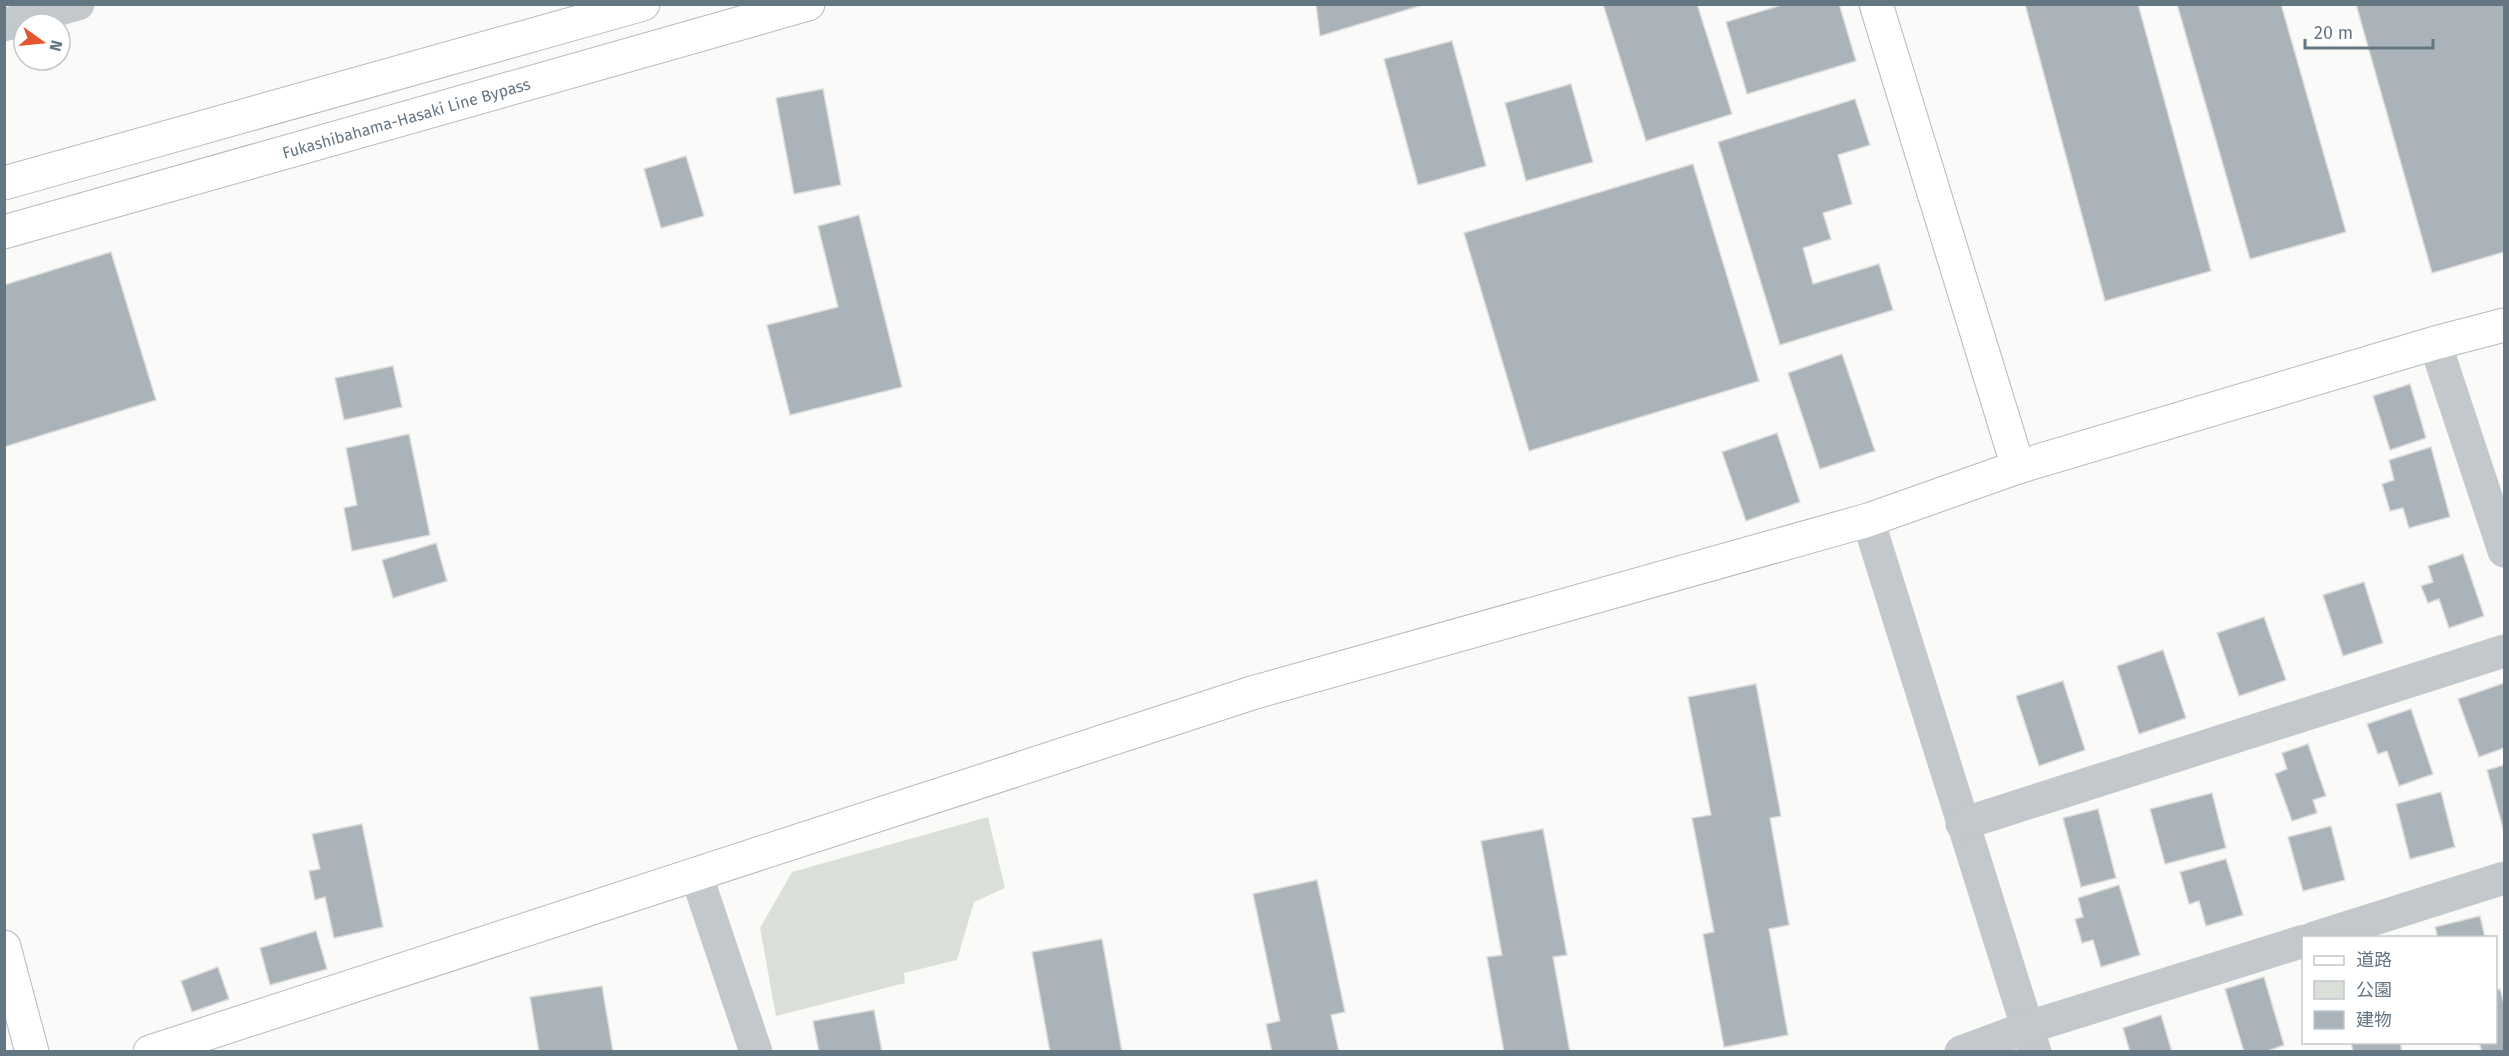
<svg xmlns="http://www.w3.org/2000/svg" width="2509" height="1056" font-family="'Fira Sans','Noto Sans JP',sans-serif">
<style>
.green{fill:#dadfd7}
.building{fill:#aab3b9;stroke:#dcdcda;stroke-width:1.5}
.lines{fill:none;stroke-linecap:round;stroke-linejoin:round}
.secondary-casing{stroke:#b3babf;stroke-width:35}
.street{stroke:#c3c8cc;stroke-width:33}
.secondary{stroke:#fff;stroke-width:33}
.labels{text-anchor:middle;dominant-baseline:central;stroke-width:6;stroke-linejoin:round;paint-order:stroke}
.street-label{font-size:16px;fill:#657683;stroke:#fff}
</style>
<rect width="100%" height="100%" fill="#fafaf8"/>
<!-- green -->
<path class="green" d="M988 817 1005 888 974 902 957 960 904 973 905 983 776 1016 760 928 792 872Z"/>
<!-- building -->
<g class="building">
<path d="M1316 4H1426L1320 36Z"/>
<path d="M1603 4H1697L1732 114 1646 141Z"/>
<path d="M1785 4H1839L1856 61 1747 94 1726 22Z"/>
<path d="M2025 4H2138L2211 271 2105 301Z"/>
<path d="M2177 4H2281L2346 232 2250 259Z"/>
<path d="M2356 4H2504V252L2432 273Z"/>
<path d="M1452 41 1486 166 1418 185 1384 59Z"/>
<path d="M1571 84 1593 162 1526 181 1505 103Z"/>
<path d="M823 89 841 185 794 194 776 98Z"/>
<path d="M1855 99 1870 145 1838 155 1852 204 1823 213 1831 239 1803 248 1813 284 1879 264 1893 310 1780 345 1718 142Z"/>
<path d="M686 156 704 216 661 228 644 169Z"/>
<path d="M1693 164 1759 381 1529 451 1464 233Z"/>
<path d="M859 215 902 387 790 415 767 325 838 307 818 226Z"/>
<path d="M111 252 156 400 4 447V285Z"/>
<path d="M1842 354 1875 451 1820 469 1788 373Z"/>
<path d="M393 366 402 407 344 420 335 378Z"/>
<path d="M2410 384 2426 438 2390 450 2373 396Z"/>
<path d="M1777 433 1800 502 1746 521 1722 452Z"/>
<path d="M409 434 430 535 352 551 344 508 357 505 346 448Z"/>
<path d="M2431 447 2450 517 2409 528 2403 508 2390 511 2382 484 2394 480 2389 460Z"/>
<path d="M436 543 447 581 393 598 382 560Z"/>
<path d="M2463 554 2484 616 2449 628 2439 599 2428 603 2421 586 2433 582 2428 566Z"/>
<path d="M2364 582 2383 643 2343 656 2323 595Z"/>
<path d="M2264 617 2286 680 2239 696 2217 633Z"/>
<path d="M2163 650 2186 718 2139 734 2117 666Z"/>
<path d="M2063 681 2085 750 2039 766 2016 696Z"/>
<path d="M2504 683V748L2479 757 2458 699Z"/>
<path d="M1756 684 1781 816 1770 818 1789 925 1769 929 1788 1035 1724 1047 1703 934 1714 932 1692 818 1711 815 1688 697Z"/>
<path d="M2411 709 2433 774 2399 786 2387 751 2378 754 2367 724Z"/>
<path d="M2308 744 2326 796 2313 800 2317 813 2292 821 2275 774 2287 769 2282 753Z"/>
<path d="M2504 765V832L2487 770Z"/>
<path d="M2441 792 2455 847 2410 859 2396 804Z"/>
<path d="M2212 793 2226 848 2165 864 2150 809Z"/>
<path d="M2098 809 2116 878 2081 887 2063 818Z"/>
<path d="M362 824 383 927 334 938 325 897 315 900 309 871 320 869 312 834Z"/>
<path d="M2331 826 2345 880 2303 891 2288 837Z"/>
<path d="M1543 829 1567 955 1553 957 1570 1052H1504L1487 957 1502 955 1481 841Z"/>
<path d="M2226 859 2243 915 2206 926 2199 901 2189 904 2180 872Z"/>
<path d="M1317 880 1345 1012 1331 1015 1339 1052H1272L1266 1024 1280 1021 1253 894Z"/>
<path d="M2119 885 2140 955 2101 967 2093 940 2082 943 2075 919 2083 917 2078 898Z"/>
<path d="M2480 916 2485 938H2438L2435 927Z"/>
<path d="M316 931 327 969 270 985 260 948Z"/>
<path d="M1102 939 1122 1052H1050L1032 952Z"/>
<path d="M218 967 229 999 192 1012 181 981Z"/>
<path d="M2264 977 2284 1045 2265 1052H2244L2225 989Z"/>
<path d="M602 986 613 1052H539L530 997Z"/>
<path d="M2500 989 2504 1004V1052H2482L2479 1042H2496V990Z"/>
<path d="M874 1010 882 1052H819L813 1021Z"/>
<path d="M2161 1015 2172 1052H2130L2123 1028Z"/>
<path d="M2351 1042H2400L2402 1052H2353Z"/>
</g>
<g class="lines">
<!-- secondary casing -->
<g class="secondary-casing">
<g id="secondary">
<path d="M1876 4 2018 467"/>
<path d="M4 183 643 4"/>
<path id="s1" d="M4 232 808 4"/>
<path d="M4 947 32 1052"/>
<path d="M150 1052 1252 693 1868 520 2018 467 2435 343 2504 325"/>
</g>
</g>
<!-- street -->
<g class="street">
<path d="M4 25 78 4"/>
<path d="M2435 343 2504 551"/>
<path d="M1868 520 2035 1052"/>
<path d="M1962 824 2504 651"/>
<path d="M696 874 756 1052"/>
<path d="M2314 938 2504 878"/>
<path d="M1961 1052 2026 1028 2304 941"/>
</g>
<!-- secondary -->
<use href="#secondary" class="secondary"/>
</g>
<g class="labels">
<!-- street labels -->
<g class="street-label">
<text stroke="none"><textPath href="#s1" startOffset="418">Fukashibahama-Hasaki Line Bypass</textPath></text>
</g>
</g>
<!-- border -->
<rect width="2509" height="1056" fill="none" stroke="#657683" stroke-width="12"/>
<!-- legend -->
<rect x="2302" y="936" width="195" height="108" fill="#ffffff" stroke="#c1c8cd" stroke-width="1.5"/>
<rect x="2314" y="956" width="30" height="9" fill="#ffffff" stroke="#c1c8cd" stroke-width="1.5"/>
<text x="2356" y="966" font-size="18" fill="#657683">道路</text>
<rect x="2314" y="981" width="30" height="18" fill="#dadfd7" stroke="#c1c8cd" stroke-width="1.5"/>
<text x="2356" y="996" font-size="18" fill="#657683">公園</text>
<rect x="2314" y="1011" width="30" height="18" fill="#aab3b9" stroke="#c1c8cd" stroke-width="1.5"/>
<text x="2356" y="1026" font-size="18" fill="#657683">建物</text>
<!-- north arrow -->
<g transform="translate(42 42) rotate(105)"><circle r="28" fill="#ffffff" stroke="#c1c8cd" stroke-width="1.5"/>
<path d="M0-4.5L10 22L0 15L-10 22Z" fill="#e4572e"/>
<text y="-9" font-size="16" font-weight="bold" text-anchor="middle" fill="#657683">N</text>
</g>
<!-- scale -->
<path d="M2305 39v9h128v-9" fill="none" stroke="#657683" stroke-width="3"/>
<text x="2314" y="39" font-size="18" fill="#657683" stroke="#ffffff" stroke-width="4.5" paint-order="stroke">20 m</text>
</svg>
